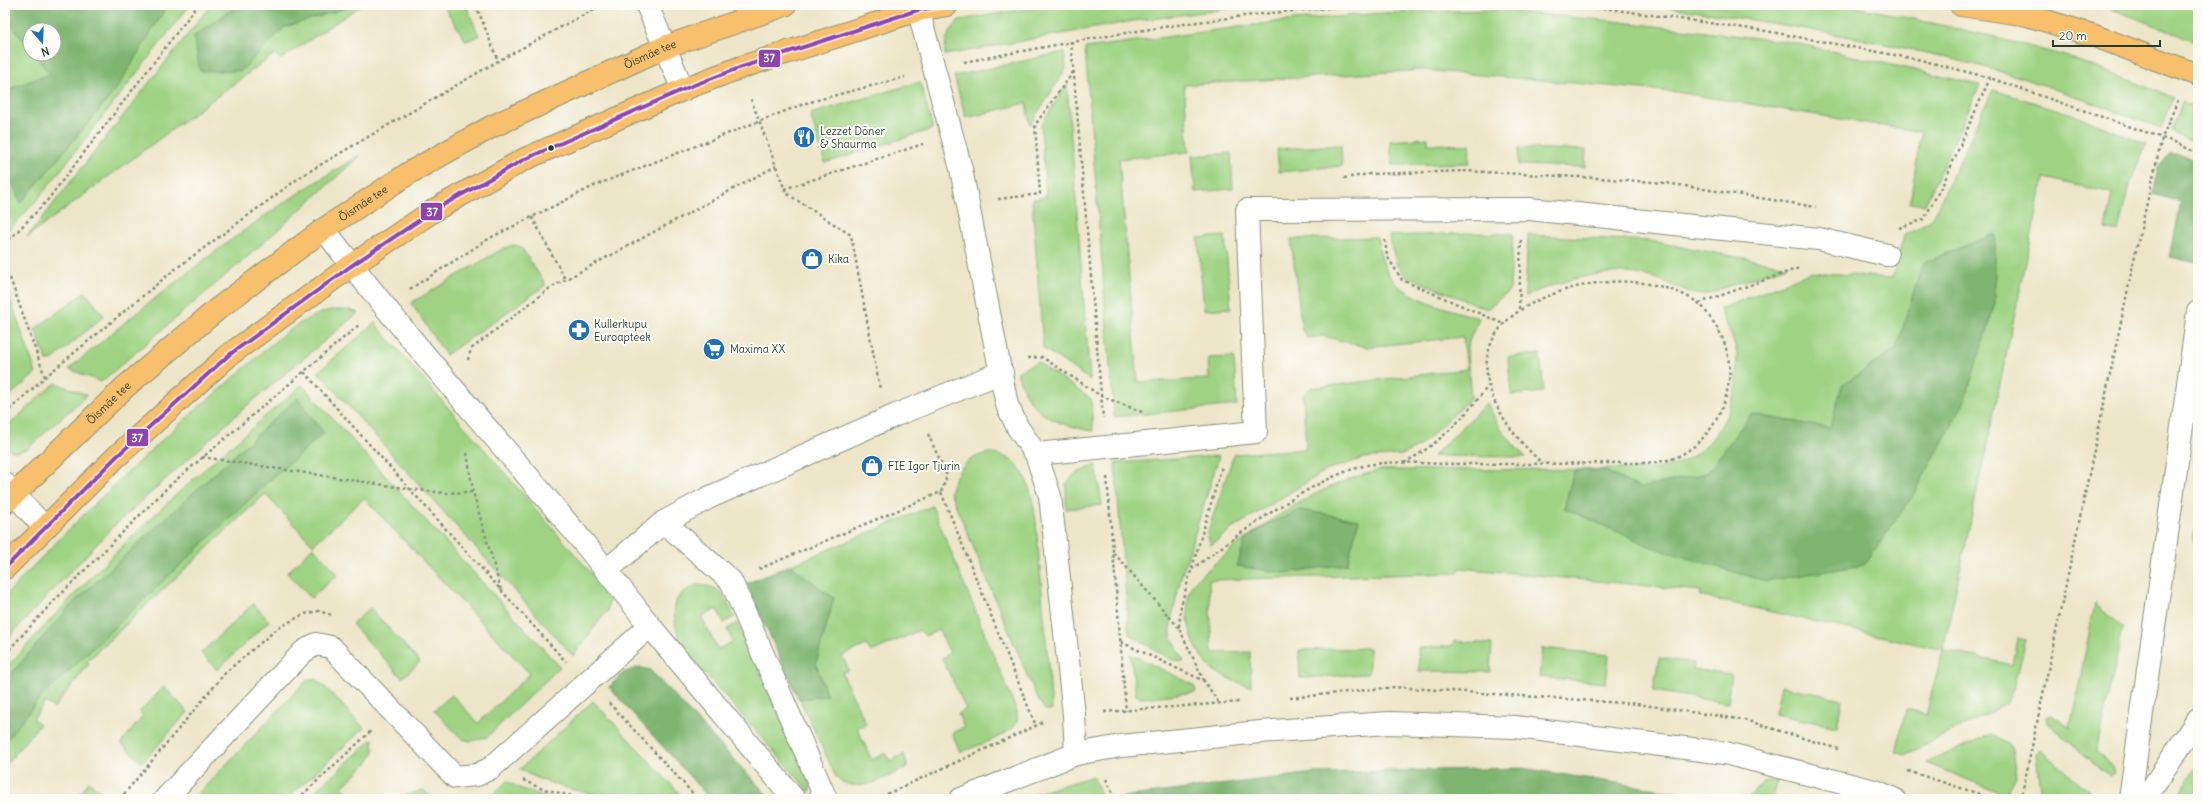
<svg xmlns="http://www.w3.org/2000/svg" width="2203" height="804" font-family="Delius,sans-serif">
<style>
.green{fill:#9fd383;stroke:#5f885c;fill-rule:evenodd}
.forest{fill:#7fb571;stroke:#4f7952}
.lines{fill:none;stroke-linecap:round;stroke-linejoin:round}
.minor-casing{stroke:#86917e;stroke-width:24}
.major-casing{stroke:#86917e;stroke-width:24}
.path{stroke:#86917e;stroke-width:2.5;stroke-dasharray:3 3;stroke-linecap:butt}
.minor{stroke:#fff;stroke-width:22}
.major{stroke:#f8bf6c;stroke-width:22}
.bus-1-casing{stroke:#fdfcf7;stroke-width:7}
.bus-1{stroke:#8e44ad;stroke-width:4}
.bus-dot{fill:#1f3d34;stroke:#fdfcf7;stroke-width:1.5}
.labels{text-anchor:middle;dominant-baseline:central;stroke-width:4;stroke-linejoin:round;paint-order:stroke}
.street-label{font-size:11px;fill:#1f3d34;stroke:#fdfcf7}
.poi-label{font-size:11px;fill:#1f3d34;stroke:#fdfcf7;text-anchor:start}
.line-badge{stroke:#fdfcf7;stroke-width:1.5}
.badge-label{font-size:11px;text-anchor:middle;font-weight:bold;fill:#fff}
</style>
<rect width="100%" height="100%" fill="#fdfcf7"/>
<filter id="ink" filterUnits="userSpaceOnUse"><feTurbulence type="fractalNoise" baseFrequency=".025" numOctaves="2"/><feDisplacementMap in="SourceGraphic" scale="8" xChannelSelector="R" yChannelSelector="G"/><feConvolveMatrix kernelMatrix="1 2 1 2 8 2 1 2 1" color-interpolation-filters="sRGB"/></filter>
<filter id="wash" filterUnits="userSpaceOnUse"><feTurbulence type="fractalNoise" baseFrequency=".012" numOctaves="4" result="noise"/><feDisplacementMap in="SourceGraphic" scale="16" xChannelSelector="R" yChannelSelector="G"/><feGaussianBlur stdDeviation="0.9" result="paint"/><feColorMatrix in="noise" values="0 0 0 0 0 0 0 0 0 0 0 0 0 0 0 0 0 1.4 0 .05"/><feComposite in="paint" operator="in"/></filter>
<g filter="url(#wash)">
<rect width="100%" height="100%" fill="#ede5c8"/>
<!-- green -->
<g class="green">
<path d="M5 5H190L38 199 5 234ZM30 30H54V54H30Z"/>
<path d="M211 5H362L281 59 274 54 27 237Z"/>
<path d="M443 5H466L479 36 466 41Z"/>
<path d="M1053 5H1258L1133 21 945 55C944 39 949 32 959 20Z"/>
<path d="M1653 5H1843L1877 11 1995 37 2065 56 2173 97 2161 128C2111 111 2062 90 2012 75 1895 41 1774 23 1653 5Z"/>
<path d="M2102 5H2198V32L2194 41Z"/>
<path d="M1492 10 1613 21 1791 42 1980 85 1925 205 1910 203 1921 132 1676 92 1423 70 1184 85 1189 152 1119 159 1138 382 1209 379 1208 358 1234 357 1237 405 1114 417 1085 48 1283 21 1384 13Z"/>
<path d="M1064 52 1066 69 1030 125 1026 103 966 118 954 76Z"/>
<path d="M920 82 933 129 825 163 810 114Z"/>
<path d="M1067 84 1090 380 1043 348 1032 199 1046 197 1041 125Z"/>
<path d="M1993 90 2072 114 2146 144 2129 186 2118 232 2105 229 2112 193 2044 178 1943 650 2012 665 2017 638 2026 640 2015 685 2006 704 1905 755 1896 752 1906 709 1926 714 1943 650 1700 596 1701 591 1460 568 1458 573 1209 580 1212 653 1250 652 1251 687C1238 682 1220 677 1210 667 1191 649 1181 610 1192 585 1196 578 1206 572 1212 566 1257 526 1322 482 1382 470L1656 469C1664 467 1673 466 1680 463 1714 449 1736 409 1736 374 1736 366 1738 356 1736 349 1732 335 1725 322 1720 309L1812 272 1892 278 1904 236 1932 219Z"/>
<path d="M2182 102 2198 110V145L2171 132Z"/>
<path d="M1428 138V144L1470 145 1469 163 1392 165 1390 141Z"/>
<path d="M1341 145 1342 166 1279 172 1277 149Z"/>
<path d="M1519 148 1586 150 1585 167 1518 165Z"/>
<path d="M1231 153 1233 189 1195 192 1192 156Z"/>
<path d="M361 155 253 252 101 382 69 369C162 291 256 215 361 155Z"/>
<path d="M1473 233 1513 234 1510 290 1487 309 1406 276 1397 266 1389 236Z"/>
<path d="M1528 235 1650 241 1787 266 1703 295C1688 294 1668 282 1651 277 1609 265 1564 280 1525 296Z"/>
<path d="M1225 236 1231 308 1204 310 1198 238Z"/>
<path d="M1377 237C1379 249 1382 264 1389 275 1402 298 1455 311 1479 318L1469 341 1467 354 1471 398 1421 445 1402 455 1364 458 1325 471 1233 528 1211 545 1207 534 1234 454 1306 449 1303 395 1311 388 1467 369 1463 337 1366 347 1323 336 1307 338 1302 330 1291 239Z"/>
<path d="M514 245 521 247 546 285 446 355 411 303 504 248Z"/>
<path d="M5 284 36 373 5 400Z"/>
<path d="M85 292 104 316 51 361H47L35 329Z"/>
<path d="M331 310H350L358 313 243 409 112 528 5 641V596C79 517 157 441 240 372 268 348 295 319 331 310Z"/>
<path d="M375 323 610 595 607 611 573 656 318 372Z"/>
<path d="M1540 354 1544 392 1511 395 1508 357Z"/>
<path d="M1037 362 1091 399 1093 431C1053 424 1029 414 1017 372Z"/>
<path d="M56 383 87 395 27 449 16 452 5 448V429L41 395Z"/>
<path d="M302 385 560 667 487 737 471 741 462 739 434 710 452 695 478 723 530 674 364 498 313 545 265 494 87 661 89 664 54 708 45 702 33 719 40 724 5 766V669C48 622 91 576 137 532 190 480 246 433 302 385Z"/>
<path d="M1487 403C1497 424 1509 442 1526 457L1433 456Z"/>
<path d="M990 453C996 455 1005 456 1011 460 1030 474 1033 501 1036 522L1052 710H1045L1037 698 950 492C957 470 965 457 990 453Z"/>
<path d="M1219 456 1181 578 1171 621V636L1184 661 1183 662 1170 659 1129 634 1115 463Z"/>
<path d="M1096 465 1102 505 1066 509V484L1075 474Z"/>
<path d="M932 506 1017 712C1017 715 1018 719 1017 721 1014 735 973 747 960 752L952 733 964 727 958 714 966 709 942 658 950 653 939 630 925 636 920 630 871 652 866 645 842 656 849 670 842 673 866 724 857 728 872 760 885 753 890 761 904 754 908 767C886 777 856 797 836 777L746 584Z"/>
<path d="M313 547 338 574 311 598 287 573Z"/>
<path d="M696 585C723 586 724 595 734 617L724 623 717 609 701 617 718 649 733 642 727 629 737 623 811 786 810 792 684 650C678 636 668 609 680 595 684 591 692 588 696 585Z"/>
<path d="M253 604 269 621 217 670 201 653Z"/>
<path d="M2095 604 2123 628 2096 752 2112 766 2114 773 2109 776 2047 723 2046 717 2052 715 2070 728Z"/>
<path d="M370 608 420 662 402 678 352 624Z"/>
<path d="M1454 641 1492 644 1490 672 1419 671 1418 648 1452 646Z"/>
<path d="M1369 648V670L1367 674 1300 678 1299 650Z"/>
<path d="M1542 648 1609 655 1606 683 1539 677Z"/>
<path d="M1130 654 1194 685 1196 692 1142 698 1136 695Z"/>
<path d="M1659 658 1693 663 1692 669 1732 675 1728 703 1653 691Z"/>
<path d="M314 678 326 688 364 728 287 799H193L307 680Z"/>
<path d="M1781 686 1842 699 1837 727 1775 714Z"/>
<path d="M164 687 188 712 142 763 121 743 143 716 140 711Z"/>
<path d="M593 701 682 796C645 804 586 796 551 783 540 780 530 774 519 770Z"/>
<path d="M1991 734 2009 745 2012 750 2016 776 2006 795 1926 763Z"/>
<path d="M373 739 374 752 369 761 342 787 354 799H306Z"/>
<path d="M2040 750 2098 798 2099 799H2041L2036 754Z"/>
<path d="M2198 764V799H2176Z"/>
<path d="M1093 776 1103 799H1018Z"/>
<path d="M1777 780 1773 799H1752L1750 796 1763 782Z"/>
<path d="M507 781 519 788 552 799H488Z"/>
<path d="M89 782 110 799H75Z"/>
<path d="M423 790 433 799H398L400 797Z"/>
</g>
<!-- forest -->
<g class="forest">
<path d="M6 5H157L166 8 115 91 21 203 5 167V98L11 88 50 74 34 54H54V30H30V49L8 21Z"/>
<path d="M238 5H356L285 27 241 71H200L194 36Z"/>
<path d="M2169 154H2182L2198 162V263L2170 257 2181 202 2153 194 2159 167Z"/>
<path d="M1995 234V303L1964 403 1912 497 1864 565 1765 581 1654 548 1564 508 1574 471H1605L1640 488 1707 473 1751 414 1830 428 1842 385 1896 349 1923 263Z"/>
<path d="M297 398 324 433 269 481 40 698 5 742V681L70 606Z"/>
<path d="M1301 510 1359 520 1347 564 1285 573 1237 566 1245 540 1268 524Z"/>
<path d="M2198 517V548L2193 540Z"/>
<path d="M790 565 834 598 816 663 827 696 799 699 746 584Z"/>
<path d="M639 667 650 670 771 799H710L609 687 623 673Z"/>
<path d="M1522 768 1706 797 1705 799H1124L1123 797 1314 773Z"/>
</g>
</g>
<g filter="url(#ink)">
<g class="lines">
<!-- minor casing -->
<g class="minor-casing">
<g id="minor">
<path d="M647 5 683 90"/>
<path d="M917 5 961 169 1007 405 1018 428 1036 454 1256 432 1247 210 1529 209 1819 239 1887 255"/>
<path d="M1036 454 1050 496 1074 715 1076 754"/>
<path d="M5 484 45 528"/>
<path d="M664 522 731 581 826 799"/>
<path d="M608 569 664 522 708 498 896 415 1002 372"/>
<path d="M650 626 794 799"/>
<path d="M165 799 303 652 316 644 331 647 455 777 477 775 491 768 650 626C546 490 427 366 324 229"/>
<path d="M961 799 1076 754 1121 746 1260 732 1389 723 1515 727 1725 753 1878 792 1894 799"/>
<path d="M2130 799 2198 312"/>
<path d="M2145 799 2198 719"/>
</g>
</g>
<!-- major casing -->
<g class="major-casing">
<g id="major">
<path d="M1961 5 2027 15 2095 36 2198 75"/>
<path id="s1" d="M5 503 125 387 220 307 324 229 409 173 491 127 665 47 785 5"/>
<path d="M5 568 116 457 229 355 351 266 436 209 525 159 689 87 739 68 918 10 947 5"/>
</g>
</g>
<!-- path -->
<g class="path">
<path d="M476 5 498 61"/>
<path d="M1549 5 1609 9 1766 31 1921 60 1990 78 2177 143 2198 154"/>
<path d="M1071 41 1103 418"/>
<path d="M964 62C1102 36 1243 10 1384 5"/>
<path d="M751 99 786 193 851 235 880 389"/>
<path d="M1344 178 1370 174 1466 171 1597 178 1666 183 1816 207"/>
<path d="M784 189 923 144"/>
<path d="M998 199 1040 194 1035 125 1074 71"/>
<path d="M532 217 565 279"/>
<path d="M1899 228 1924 219 1944 182 1990 78"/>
<path d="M1385 240 1387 256 1402 280 1504 324"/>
<path d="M5 244 46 202 198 5"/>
<path d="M5 264 6 266"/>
<path d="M10 278 45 377"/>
<path d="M410 289 490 238 596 185 806 103 905 77"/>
<path d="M1699 303 1799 268"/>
<path d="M1519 309 1521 239"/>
<path d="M1028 358 1042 357 1101 396 1142 412"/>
<path d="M468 360 471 349 550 288 776 166"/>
<path d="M304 372 566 662"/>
<path d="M5 414 45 377 174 270 303 175 498 61 602 5"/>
<path d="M928 434 947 476 941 492"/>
<path d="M467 453 473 492 501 590"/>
<path d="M202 457 410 489 445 493 473 492"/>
<path d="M1404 463C1439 444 1464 418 1488 386"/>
<path d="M1107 477 1126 711"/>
<path d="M1114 553 1179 628"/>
<path d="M759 569 941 492 1036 726"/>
<path d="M1192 569C1237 536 1314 476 1368 465 1395 460 1426 464 1454 464 1506 464 1558 464 1610 463 1631 462 1659 466 1679 456 1702 444 1718 423 1725 399 1734 371 1729 342 1711 319 1707 313 1703 306 1697 302 1657 277 1605 277 1562 291 1455 325 1474 401 1543 464"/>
<path d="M1121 642 1204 681 1219 703"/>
<path d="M5 654 50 605 169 486 360 324"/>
<path d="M1204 681 1179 628 1181 605 1222 466"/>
<path d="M1290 698 1395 687 1637 704 1745 720 1838 749"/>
<path d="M609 703 698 799"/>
<path d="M1104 712 1239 702"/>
<path d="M1908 771 1995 799"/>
<path d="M1106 779 1115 799"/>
<path d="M523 780 540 788 584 799"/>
<path d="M120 799 226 672 278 628 304 614 318 611 332 615"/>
<path d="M298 799 371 731"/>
<path d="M876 799 1044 722"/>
<path d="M2021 799 2135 255 2162 138 2178 100"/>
</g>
<!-- minor -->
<use href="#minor" class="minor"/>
<!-- major -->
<use href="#major" class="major"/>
<!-- bus-1 casing -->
<g class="bus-1-casing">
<path id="bus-1" d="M5 568 116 457 229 355 351 266 436 209 525 159 689 87 739 68 918 10 947 5"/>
</g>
<!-- bus-1 -->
<use href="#bus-1" class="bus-1"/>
</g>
</g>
<!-- icons -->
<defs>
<g id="restaurant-disc" transform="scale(1.15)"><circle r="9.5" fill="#1f6fb2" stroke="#fdfcf7"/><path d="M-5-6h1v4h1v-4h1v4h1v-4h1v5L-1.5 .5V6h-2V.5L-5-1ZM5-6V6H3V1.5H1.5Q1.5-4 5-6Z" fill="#fff"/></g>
<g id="shop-disc" transform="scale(1.15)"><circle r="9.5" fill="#1f6fb2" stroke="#fdfcf7"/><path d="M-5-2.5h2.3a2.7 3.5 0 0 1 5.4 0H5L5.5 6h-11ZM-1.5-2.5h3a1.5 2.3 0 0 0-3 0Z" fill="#fff"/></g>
<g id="pharmacy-disc" transform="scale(1.15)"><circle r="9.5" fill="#1f6fb2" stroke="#fdfcf7"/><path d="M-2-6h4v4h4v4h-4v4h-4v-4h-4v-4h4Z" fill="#fff"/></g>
<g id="supermarket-disc" transform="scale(1.15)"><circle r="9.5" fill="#1f6fb2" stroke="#fdfcf7"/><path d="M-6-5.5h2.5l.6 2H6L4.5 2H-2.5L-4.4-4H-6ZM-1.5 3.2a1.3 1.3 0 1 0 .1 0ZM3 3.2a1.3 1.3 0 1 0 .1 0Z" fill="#fff"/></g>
</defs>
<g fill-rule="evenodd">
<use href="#restaurant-disc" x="804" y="137"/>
<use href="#shop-disc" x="812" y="259"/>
<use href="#pharmacy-disc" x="579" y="330"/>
<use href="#supermarket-disc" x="714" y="349"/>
<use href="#shop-disc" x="872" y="466"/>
</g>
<!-- markers -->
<circle class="bus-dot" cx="551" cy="148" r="3.5"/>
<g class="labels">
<!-- street labels -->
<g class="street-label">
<text stroke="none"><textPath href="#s1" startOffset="792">Õismäe tee</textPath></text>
<text stroke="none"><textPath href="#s1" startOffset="468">Õismäe tee</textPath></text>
<text stroke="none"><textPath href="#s1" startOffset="144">Õismäe tee</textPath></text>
</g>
<!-- poi labels -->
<g class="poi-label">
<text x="820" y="131">Lezzet Döner<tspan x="820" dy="13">&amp; Shaurma</tspan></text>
<text x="828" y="259">Kika</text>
<text x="594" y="324">Kullerkupu<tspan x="594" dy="13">Euroapteek</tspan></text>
<text x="730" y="349">Maxima XX</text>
<text x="888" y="466">FIE Igor Tjurin</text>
</g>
</g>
<g class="line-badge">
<rect x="758" y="49" width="23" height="19" rx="4" fill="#8e44ad"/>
<rect x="420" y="202" width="23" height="19" rx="4" fill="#8e44ad"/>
<rect x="126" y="428" width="23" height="19" rx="4" fill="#8e44ad"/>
</g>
<g class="badge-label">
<text x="769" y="62">37</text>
<text x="432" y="216">37</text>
<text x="137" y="442">37</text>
</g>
<!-- margin -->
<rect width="2203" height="804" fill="none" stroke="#fdfcf7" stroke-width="20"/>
<!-- north arrow -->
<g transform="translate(42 42) rotate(161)"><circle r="19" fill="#fdfcf7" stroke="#a4b0a9"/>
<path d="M0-3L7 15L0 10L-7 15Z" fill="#1f6fb2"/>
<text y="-6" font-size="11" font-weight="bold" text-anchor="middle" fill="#1f3d34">N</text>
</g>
<!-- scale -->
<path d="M2053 40v6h107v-6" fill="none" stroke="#1f3d34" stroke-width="2"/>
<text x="2059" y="40" font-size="12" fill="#1f3d34" stroke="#fdfcf7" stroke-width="3" paint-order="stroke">20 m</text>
</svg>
